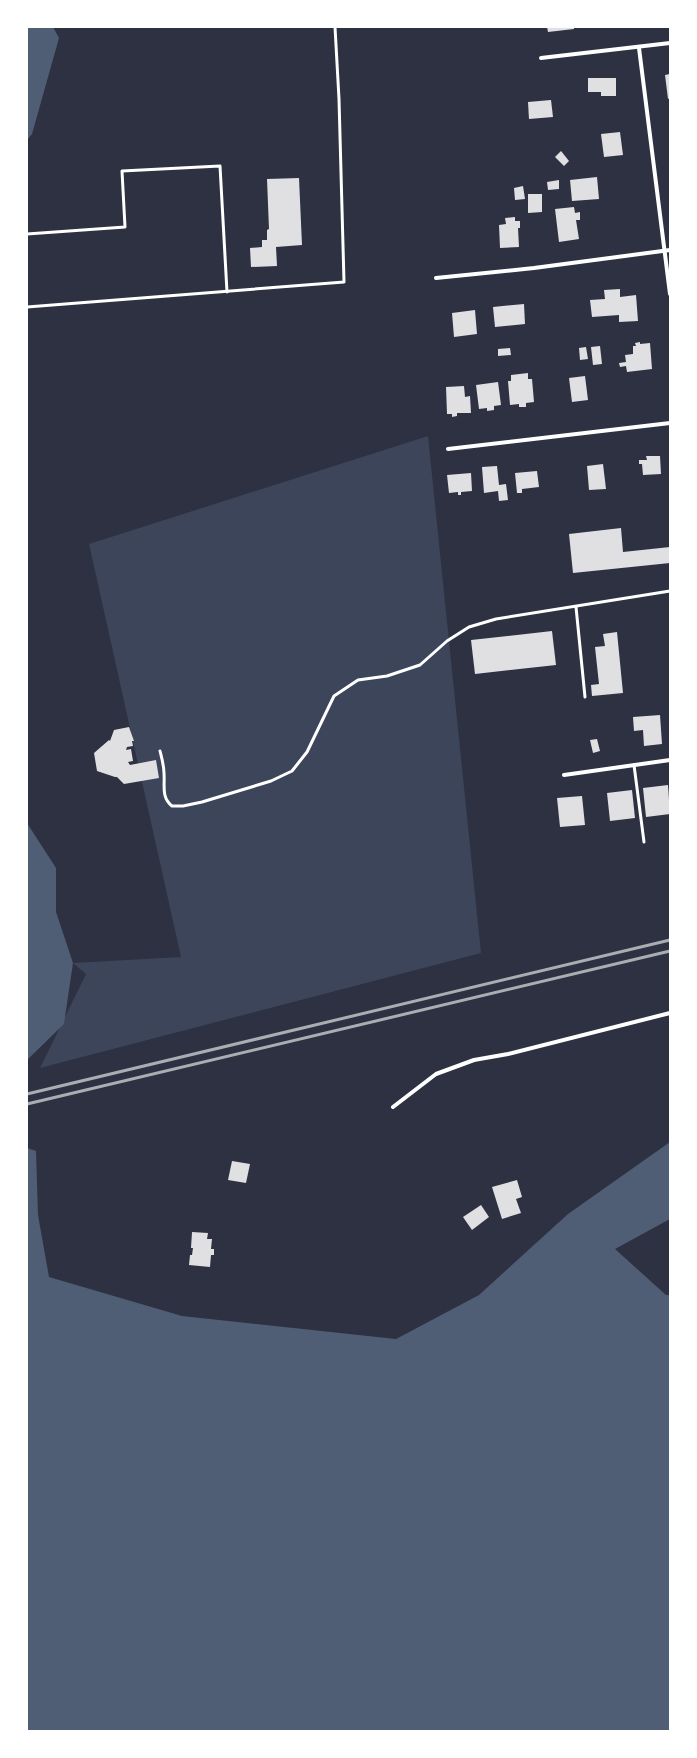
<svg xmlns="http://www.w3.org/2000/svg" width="697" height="1758" font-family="Overpass,sans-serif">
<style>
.green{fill:#3c4559}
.water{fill:#4f5d75}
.building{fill:#e0e0e3}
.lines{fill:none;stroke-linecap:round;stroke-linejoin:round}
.service{stroke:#fff;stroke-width:3}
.minor{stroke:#fff;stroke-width:4}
.rail{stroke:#abadb3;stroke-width:3}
</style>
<rect width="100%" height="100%" fill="#2d3142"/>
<!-- green -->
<path class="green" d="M428 436 481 953 40 1068 86 974 73 963 181 957 89 544Z"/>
<!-- water -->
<g class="water">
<path d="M27 27H53L59 38 32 134 27 140Z"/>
<path d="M27 823 56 868V912L73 963 64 1024 27 1060Z"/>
<path d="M670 1142V1219L615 1249 666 1295H670V1731H27V1148L36 1151 38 1215 49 1277 182 1316 396 1339 479 1295 568 1214Z"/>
</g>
<!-- building -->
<g class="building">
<path d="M547 27H574V29L548 32Z"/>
<path d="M670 74V98L668 99 665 75Z"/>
<path d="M588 78H616V96H601V92H588Z"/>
<path d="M551 100 553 117 529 119 528 102Z"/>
<path d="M620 132 623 155 604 157 601 134Z"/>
<path d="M561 151 569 161 564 166 555 157Z"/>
<path d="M597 177 599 199 572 201 570 180Z"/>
<path d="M299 178 302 245 276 247 277 266 251 267 250 248 262 247V240H267V230L269 229 267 179Z"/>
<path d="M559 180V189L548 190 547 182Z"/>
<path d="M523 186 525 199 515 200 514 188Z"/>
<path d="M528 194H542V212L528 213Z"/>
<path d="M574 207 575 213 580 212V220H576L579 239 559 242 555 209Z"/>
<path d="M515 217V221H520V228H518L519 247 500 248 499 225 506 224 505 218Z"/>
<path d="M620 289V297L636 295 638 321 619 322V315L592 317 590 300 605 299 604 290Z"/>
<path d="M524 304 525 324 495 327 493 307Z"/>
<path d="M475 310 477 334 454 337 452 313Z"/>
<path d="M640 342V344L650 343 652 369 627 372 626 366 620 367 619 363 626 362 625 355 633 354V346H636L635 343Z"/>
<path d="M600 346 602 364 593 365 591 347Z"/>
<path d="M586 347 588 359 580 360 579 348Z"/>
<path d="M510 348 511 355 498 356V349Z"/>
<path d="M528 373V379H532L534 402 526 403V407H519V404L510 405 508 381H511V375Z"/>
<path d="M585 376 588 400 572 402 569 378Z"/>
<path d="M498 382 501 405 494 406V410L487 411V408L479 409 476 385Z"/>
<path d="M464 386 465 397 470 396 471 413H457V416L452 417V414H447L446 387Z"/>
<path d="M646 456H660L661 474 643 475 642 464H639V460H647Z"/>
<path d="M603 464 606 489 589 490 587 466Z"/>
<path d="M497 466 499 485 506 484 508 500 499 501 498 491 484 493 482 467Z"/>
<path d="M537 471 539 487 522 489V493H517L515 473Z"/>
<path d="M471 473 472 491 461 492V495H458V492L449 493 447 475Z"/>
<path d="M621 528 623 552 670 547V563L573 573 569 534Z"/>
<path d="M552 631 556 665 475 674 471 640Z"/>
<path d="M617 632 623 693 592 696 591 685 599 684 595 647 605 646 603 634Z"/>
<path d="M660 715 662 744 644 746 643 730 634 731 633 717Z"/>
<path d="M129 727 134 741H132L133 746 127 747 126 750 131 749 133 761 128 762 130 765 156 760 159 778 124 784 117 777H115L97 771 94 753 109 740 110 741 114 730Z"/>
<path d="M597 739 600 751 593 753 590 740Z"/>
<path d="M668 785 670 814 646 817 643 788Z"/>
<path d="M632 790 635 818 610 821 607 793Z"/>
<path d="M582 796 585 825 560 827 557 798Z"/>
<path d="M232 1161 250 1164 246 1183 228 1180Z"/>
<path d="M517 1180 522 1197 516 1199 521 1213 502 1219 492 1187Z"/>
<path d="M481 1205 489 1217 472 1230 463 1217Z"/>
<path d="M192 1232 208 1233 207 1239H212L211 1249H214V1255H211L210 1267 189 1265 190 1255H192L193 1248H191Z"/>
</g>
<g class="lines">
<!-- service -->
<g class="service">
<path d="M27 234 125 227 122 171 220 166 227 292"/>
<path d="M27 307 344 282 339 99 335 27"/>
<path d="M576 607 585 697"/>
<path d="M160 751C162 759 164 766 164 773 165 786 161 797 172 806H183L202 802 271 781 292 771 307 752 334 696 358 680 387 676 420 665 447 641 469 627 496 619 670 591"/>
<path d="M634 765 644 842"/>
</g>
<!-- minor -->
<g class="minor">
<path d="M639 48 670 294"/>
<path d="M541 58 670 43"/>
<path d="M436 278 534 268 670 250"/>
<path d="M448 449 670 423"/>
<path d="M564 775 670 760"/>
<path d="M393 1107 436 1074 474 1060 508 1054 670 1013"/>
</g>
<!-- rail -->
<g class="rail">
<path d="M27 1094 670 940"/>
<path d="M27 1104 670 951"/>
</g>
</g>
<!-- border -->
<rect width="697" height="1758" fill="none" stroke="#ffffff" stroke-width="56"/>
</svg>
